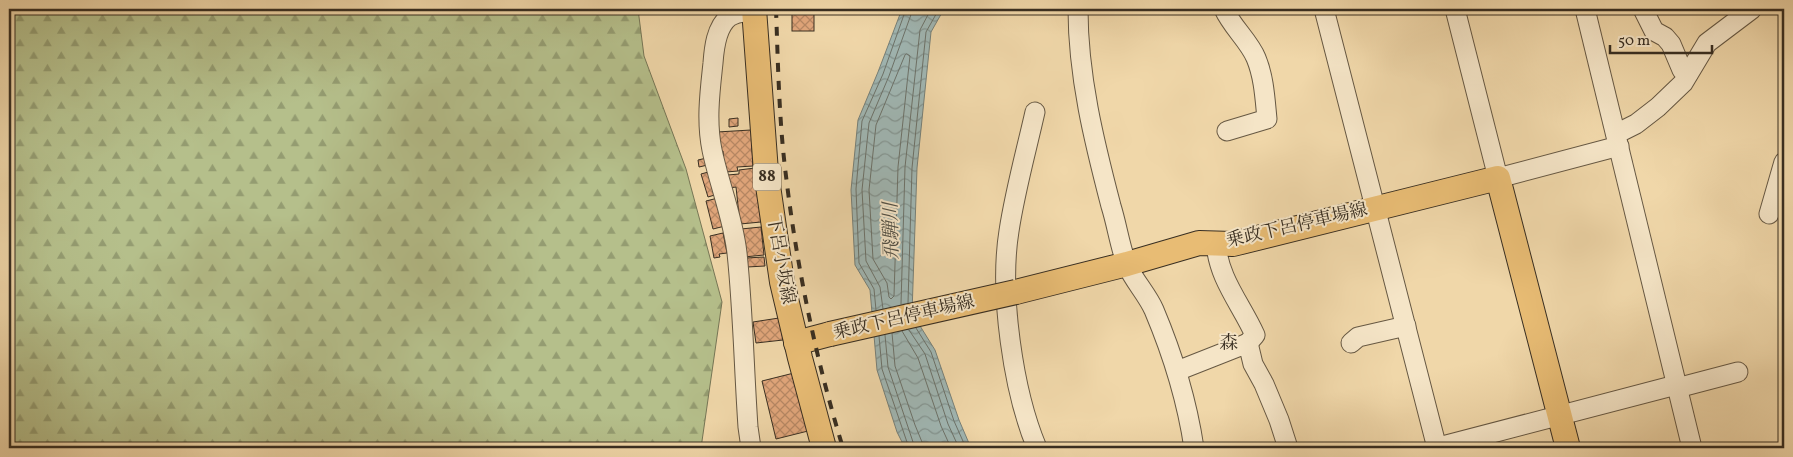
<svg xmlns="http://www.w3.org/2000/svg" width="1793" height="457" font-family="Vollkorn,'Noto Serif JP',serif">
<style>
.forest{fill:url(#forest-firs);stroke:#767656}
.water{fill:url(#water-waves);stroke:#768079}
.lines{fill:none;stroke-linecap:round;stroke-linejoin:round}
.shore{stroke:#6c726a;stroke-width:1}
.building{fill:url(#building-cross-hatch);stroke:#382e21}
.minor-casing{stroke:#665843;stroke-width:21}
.major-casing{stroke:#382e21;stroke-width:26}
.minor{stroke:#f5e5c7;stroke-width:19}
.major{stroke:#e8bc74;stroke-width:24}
.rail{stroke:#382e21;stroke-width:4;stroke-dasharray:9 9;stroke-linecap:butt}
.major-bridge-casing{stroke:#382e21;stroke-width:26;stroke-linecap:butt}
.major-bridge{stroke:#e8bc74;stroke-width:24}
.labels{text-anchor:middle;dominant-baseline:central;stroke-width:4;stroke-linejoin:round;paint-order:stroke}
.shield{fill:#f5e5c7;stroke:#716553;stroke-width:1}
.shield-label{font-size:16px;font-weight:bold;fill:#382e21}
.street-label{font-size:18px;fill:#382e21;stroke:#f5e5c7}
.water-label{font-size:19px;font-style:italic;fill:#525046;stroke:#f5e5c7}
.neighbourhood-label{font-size:19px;fill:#382e21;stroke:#f5e5c7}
</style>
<defs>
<pattern id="forest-firs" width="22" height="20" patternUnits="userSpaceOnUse" patternTransform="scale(1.25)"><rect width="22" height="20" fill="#b5bf8b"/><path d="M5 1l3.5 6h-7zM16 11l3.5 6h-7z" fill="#949c71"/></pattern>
<pattern id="water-waves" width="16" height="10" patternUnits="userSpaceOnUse" patternTransform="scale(1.25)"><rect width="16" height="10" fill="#a0b7b4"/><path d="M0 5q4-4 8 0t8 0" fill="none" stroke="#839592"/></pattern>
<pattern id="building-cross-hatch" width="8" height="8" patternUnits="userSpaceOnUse" patternTransform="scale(1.25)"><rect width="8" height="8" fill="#e1a67b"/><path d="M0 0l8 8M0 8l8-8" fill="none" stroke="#b78864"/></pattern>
</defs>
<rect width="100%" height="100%" fill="#f0d7a9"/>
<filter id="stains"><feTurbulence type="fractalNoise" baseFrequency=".004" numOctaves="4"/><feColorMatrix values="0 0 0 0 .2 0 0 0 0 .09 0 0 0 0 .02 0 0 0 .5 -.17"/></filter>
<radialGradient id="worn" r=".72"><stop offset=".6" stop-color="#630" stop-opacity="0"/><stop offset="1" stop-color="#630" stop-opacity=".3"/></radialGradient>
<!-- forest -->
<path class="forest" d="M9 9H638L644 56 686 169 722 302 701 448H9Z"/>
<!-- water -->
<path class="water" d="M902 9H944L931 32 917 168 912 313 935 350 959 420 971 448H905L897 432 877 370 870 290 855 265 851 190 858 120 878 72Z"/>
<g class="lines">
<!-- shore -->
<g class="shore">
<path d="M907 54 910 56 898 167 894 296 891 299 889 297 887 283 873 259 869 190 876 125 905 55Z"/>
<path d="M908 303 912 168 926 32 939 9"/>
<path d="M901 304 905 167 920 30 931 9"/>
<path d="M883 309 880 287 866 261 862 190 869 123 889 76 913 9"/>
<path d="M876 310 874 289 859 263 856 189 862 121 883 74 906 9"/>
<path d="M916 328 931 352 954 421 966 448"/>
<path d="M909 330 925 354 948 424 959 448"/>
<path d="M902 331 918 358 941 426 951 448"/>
<path d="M892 333 895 366 915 425 922 442 923 448"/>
<path d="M885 335 888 367 915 448"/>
<path d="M879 336 882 369 909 448"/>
</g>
</g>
<!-- building -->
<g class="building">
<rect x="792" y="9" width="22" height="22"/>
<path d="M738 118V126L729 127V119Z"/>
<path d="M751 130 753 166 737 167 738 171 726 172V166H724L723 151 718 152 717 132Z"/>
<path d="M711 157 712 164 699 167 698 160Z"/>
<path d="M755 168 761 222 740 224 736 187 729 188 728 175 739 174V170Z"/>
<path d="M712 171 718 194 708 197 701 174Z"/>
<path d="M722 197 729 225 713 229 706 201Z"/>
<path d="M761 227 764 255 744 257 741 229Z"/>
<path d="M723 233 727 253 719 254 720 257 714 258 710 236Z"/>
<path d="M764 257 765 266 747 267 746 258Z"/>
<path d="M779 318 783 340 756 343 753 322Z"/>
<path d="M794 373 808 431 776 439 762 381Z"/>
</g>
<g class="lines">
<!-- minor casing -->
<g class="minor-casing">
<g id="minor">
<path d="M1078 9C1078 76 1094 141 1111 206 1117 225 1120 247 1127 265 1134 281 1147 294 1154 310 1173 355 1187 401 1194 448"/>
<path d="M1224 9C1232 27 1249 41 1256 58 1264 77 1265 99 1267 119L1227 131"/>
<path d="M1324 9 1437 448"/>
<path d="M1455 9 1498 178 1619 146"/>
<path d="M1585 9 1692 448"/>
<path d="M1643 9 1654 31 1665 37 1671 44 1682 70 1688 74"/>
<path d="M1035 112C1026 152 1015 191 1009 231 999 293 1013 391 1037 448"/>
<path d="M1616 134 1636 124 1658 107 1683 83 1707 43 1752 9"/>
<path d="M1769 214 1784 162"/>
<path d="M1216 243C1218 278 1241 304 1255 335L1248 343"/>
<path d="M1351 343 1358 337 1406 326"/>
<path d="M1177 371 1248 343 1253 364 1264 384 1279 420 1288 448"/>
<path d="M1677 388 1738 372"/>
<path d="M751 448 748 427C744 369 743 310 737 253 733 217 719 184 712 150 706 121 710 91 713 63 714 49 716 27 729 17 736 12 745 12 754 10"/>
<path d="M1435 448 1676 385"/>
</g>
</g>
<!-- major casing -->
<g class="major-casing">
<g id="major">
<path d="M754 9 766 172 782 282 800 358 824 448"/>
<path d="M1016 292 1127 264 1199 243 1233 244 1498 178 1568 448"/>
<path d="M796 343 830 334"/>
</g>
</g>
<!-- minor -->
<use href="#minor" class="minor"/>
<!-- major -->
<use href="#major" class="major"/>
<!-- rail -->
<path class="rail" d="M776 9C778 64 779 121 786 176 797 268 816 360 843 448"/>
<!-- major-bridge casing -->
<g class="major-bridge-casing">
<path id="major-bridge" d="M830 334 1016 292"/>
</g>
<!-- major-bridge -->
<use href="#major-bridge" class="major-bridge"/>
</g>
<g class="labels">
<!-- shield labels -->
<rect class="shield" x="753" y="163.5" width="28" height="27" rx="4"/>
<g class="shield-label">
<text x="767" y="177">88</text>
</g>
<!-- street labels -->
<g class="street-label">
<text transform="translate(1297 226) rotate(-13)">乗政下呂停車場線</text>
<text transform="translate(780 260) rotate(80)">下呂小坂線</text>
<text transform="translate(904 318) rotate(-13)">乗政下呂停車場線</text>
</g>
<!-- water labels -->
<g class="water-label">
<text transform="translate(892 231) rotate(-91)">飛騨川</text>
</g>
<!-- neighbourhood labels -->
<g class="neighbourhood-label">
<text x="1229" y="344">森</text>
</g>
</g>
<!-- margin -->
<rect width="1793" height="457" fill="none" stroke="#f0d7a9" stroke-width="30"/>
<rect x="10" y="10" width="1773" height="437" fill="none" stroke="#382e21" stroke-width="2.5"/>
<rect x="15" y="15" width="1763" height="427" fill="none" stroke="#382e21"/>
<!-- scale -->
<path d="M1610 45v8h102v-8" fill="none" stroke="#382e21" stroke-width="2.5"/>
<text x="1618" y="45" font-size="15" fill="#382e21" stroke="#f5e5c7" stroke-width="4" paint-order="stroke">50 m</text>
<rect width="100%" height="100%" filter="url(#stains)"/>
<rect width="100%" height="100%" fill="url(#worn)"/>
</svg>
